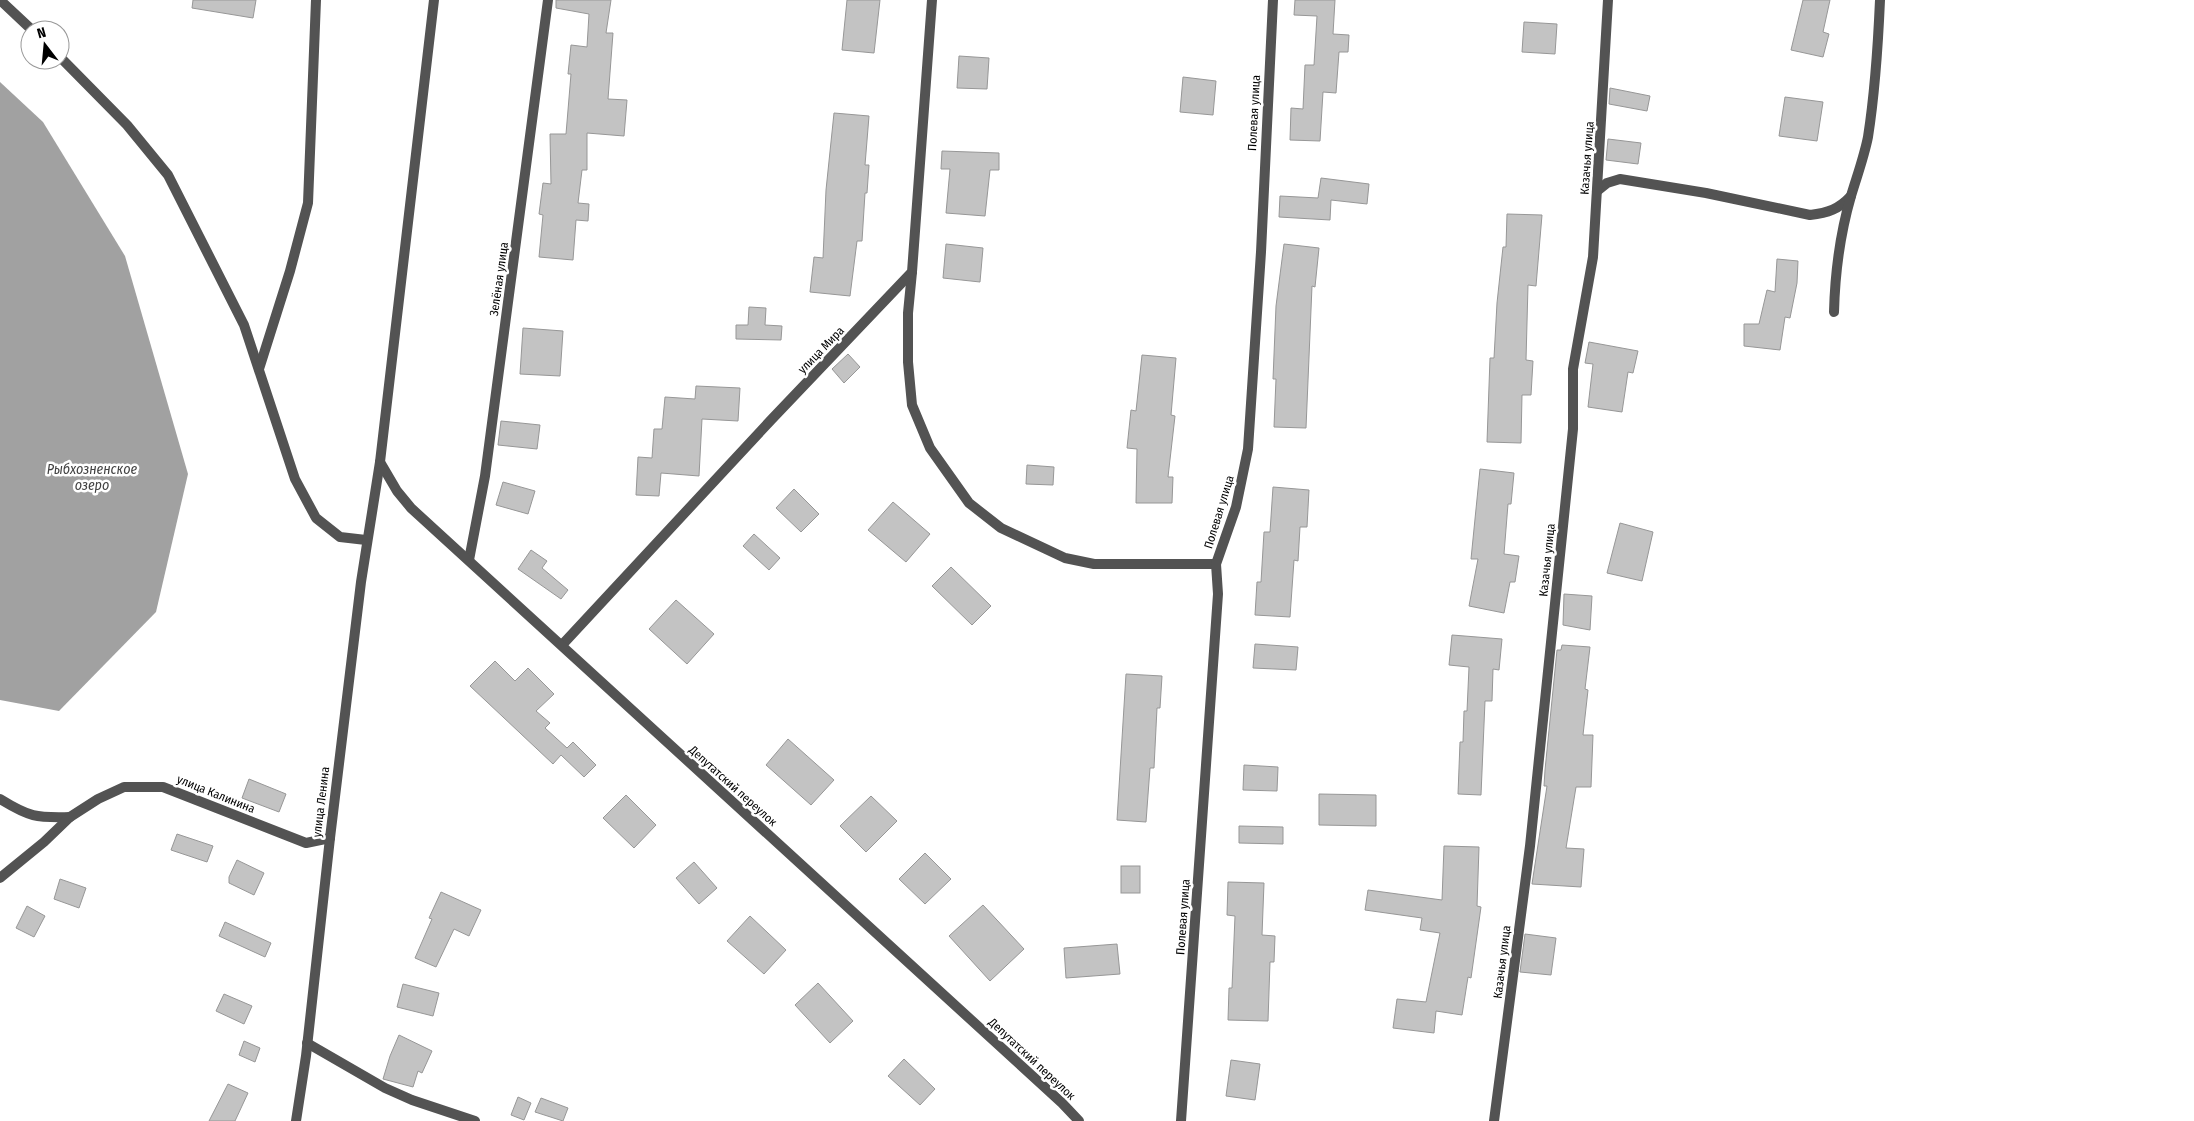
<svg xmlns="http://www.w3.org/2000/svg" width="2194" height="1121" font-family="'Fira Sans Condensed',sans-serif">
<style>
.water{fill:#a1a1a1}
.building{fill:#c3c3c3;stroke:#979797}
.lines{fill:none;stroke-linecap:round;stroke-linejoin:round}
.minor{stroke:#535353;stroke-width:10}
.tertiary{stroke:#535353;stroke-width:10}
.labels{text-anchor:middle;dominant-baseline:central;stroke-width:5;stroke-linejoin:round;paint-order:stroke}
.street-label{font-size:12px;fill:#000;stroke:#fff}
.water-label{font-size:14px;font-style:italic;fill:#424242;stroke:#fff}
</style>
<rect width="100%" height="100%" fill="#fff"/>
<!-- water -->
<path class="water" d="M0 82 43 122 125 256 188 474 156 612 59 711 0 700Z"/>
<!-- building -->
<g class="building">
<path d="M193 0H256L253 18 192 8Z"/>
<path d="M556 0H611L606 33H613L608 99 627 100 624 136 587 133V170H582L578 203 589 204 588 221 576 220 573 260 539 257 543 215 539 214 543 183 551 184 550 134H566L571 74H568L571 45 587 47 589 14 556 8Z"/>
<path d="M847 0H880L874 53 842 50Z"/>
<path d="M1295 0H1335L1333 34 1349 35 1348 52H1339L1336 93 1323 92 1320 141 1290 140 1291 108 1303 109 1305 65H1314L1317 16 1294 15Z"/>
<path d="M1803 0H1830L1823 32 1829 34 1823 57 1791 50Z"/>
<path d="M1524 22 1557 24 1555 54 1522 52Z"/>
<path d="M959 56 989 58 987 89 957 88Z"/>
<path d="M1183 77 1216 81 1213 115 1180 112Z"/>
<path d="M1610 88 1650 96 1647 111 1609 104Z"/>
<path d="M1785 97 1823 102 1817 141 1779 136Z"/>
<path d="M834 113 869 116 865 165H869L867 193H865L862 241H857L850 296 810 292 814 257 823 258 826 190Z"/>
<path d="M1608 139 1641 143 1638 164 1606 160Z"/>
<path d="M942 151 999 153V170H990L985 216 946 213 950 169H941Z"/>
<path d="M1321 178 1369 184 1367 204 1331 200 1330 220 1279 217 1280 196 1318 198Z"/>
<path d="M1507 214 1542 215 1536 286 1528 285 1526 360 1533 361 1531 395H1522L1521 443 1487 442 1490 358H1494L1497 303 1503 247H1506Z"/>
<path d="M946 244 983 248 980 282 943 278Z"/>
<path d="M1284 244 1319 248 1315 287 1312 286 1306 428 1274 427 1276 379H1273L1276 306Z"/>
<path d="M1777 259 1798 261 1797 283 1790 318 1785 317 1780 350 1744 346V324H1759L1767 290 1775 292Z"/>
<path d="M749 307 766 308 765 325 782 326 781 340 736 339V325H748Z"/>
<path d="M523 328 563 331 560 376 520 374Z"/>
<path d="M1589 342 1638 351 1633 373 1628 372 1622 412 1588 407 1593 364 1585 363Z"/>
<path d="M848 354 860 367 844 383 832 369Z"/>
<path d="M1142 355 1176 358 1171 415 1175 416 1168 477H1173L1172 503H1136L1137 449 1127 448 1131 410 1136 411Z"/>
<path d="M696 386 740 388 738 421 702 419 699 476 661 473 659 496 636 495 638 457 652 458 654 429H662L665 397 695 399Z"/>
<path d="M501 421 540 425 537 449 498 445Z"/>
<path d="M1027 465 1054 467 1053 485 1026 484Z"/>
<path d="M1480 469 1514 473 1511 504H1508L1504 554 1519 556 1515 582H1510L1504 613 1469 606 1478 559H1471Z"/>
<path d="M503 482 535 491 528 514 496 505Z"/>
<path d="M1273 487 1309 490 1307 527H1300L1298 561 1294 560 1290 617 1255 615 1257 582H1261L1264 532H1270Z"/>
<path d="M794 489 819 514 801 532 776 508Z"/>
<path d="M893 502 930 534 906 562 868 530Z"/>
<path d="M1620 523 1653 532 1642 581 1607 573Z"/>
<path d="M754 534 780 558 769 570 743 546Z"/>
<path d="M531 550 547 561 542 568 568 590 561 599 518 569Z"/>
<path d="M951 567 991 606 972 625 932 586Z"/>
<path d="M1564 594 1592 596 1590 630 1563 625Z"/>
<path d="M676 600 714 634 687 664 649 629Z"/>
<path d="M1452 635 1502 639 1499 670 1493 669 1492 701H1485L1481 795 1458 794 1460 742H1463L1464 711H1467L1469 667 1449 665Z"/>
<path d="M1255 644 1298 647 1296 670 1253 668Z"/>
<path d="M1562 645 1590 647 1585 689 1588 690 1583 735H1593L1591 787H1576L1566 848 1584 849 1581 887 1532 884 1547 786H1544L1545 770 1557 650H1561Z"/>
<path d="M495 661 515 681 528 668 554 694 536 711 550 723 545 728 567 748 573 742 596 765 584 777 561 755 553 764 470 686Z"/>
<path d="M1126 674 1162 676 1160 708H1157L1154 768H1150L1146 822 1117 820Z"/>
<path d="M788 739 834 780 811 805 766 765Z"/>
<path d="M1244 765 1278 767 1277 791 1243 790Z"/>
<path d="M249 779 286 794 279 812 242 798Z"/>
<path d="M1319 794 1376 795V826L1319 825Z"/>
<path d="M626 795 656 825 634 848 603 818Z"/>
<path d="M871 796 897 821 866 852 840 826Z"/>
<path d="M1239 826 1283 827V844L1239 843Z"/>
<path d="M177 834 213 846 207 862 171 850Z"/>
<path d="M1444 846 1479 847 1477 906 1481 907 1471 978 1468 977 1462 1015 1436 1011 1434 1033 1393 1028 1397 999 1426 1002 1440 933 1420 930 1422 918 1365 910 1368 890 1442 900Z"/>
<path d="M925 853 951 879 925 904 899 879Z"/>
<path d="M237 860 264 873 254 895 229 883V877Z"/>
<path d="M694 862 717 888 699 904 676 878Z"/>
<rect x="1121" y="866" width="19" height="27"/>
<path d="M60 879 86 888 79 908 54 899Z"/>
<path d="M1228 882 1264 883 1262 935 1275 936 1274 962H1270L1268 1021 1228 1020 1229 988H1232L1235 916 1227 915Z"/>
<path d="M441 892 481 910 469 936 454 929 436 967 415 958 432 919 429 918Z"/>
<path d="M983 905 1024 949 990 981 949 936Z"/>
<path d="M27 906 45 916 34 937 16 928Z"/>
<path d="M750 916 786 950 764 974 727 941Z"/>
<path d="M225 922 271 943 265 957 219 936Z"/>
<path d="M1525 934 1556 938 1551 975 1520 972Z"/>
<path d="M1117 944 1120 974 1066 978 1064 948Z"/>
<path d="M818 983 853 1021 830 1043 795 1005Z"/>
<path d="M403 984 439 993 433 1016 397 1007Z"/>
<path d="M224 994 252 1006 244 1024 216 1011Z"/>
<path d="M399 1035 432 1051 422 1073 418 1071 413 1087 383 1079 390 1056Z"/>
<path d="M244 1041 260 1048 255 1062 239 1055Z"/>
<path d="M904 1059 935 1089 920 1105 888 1076Z"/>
<path d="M1231 1060 1260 1064 1255 1100 1226 1096Z"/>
<path d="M228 1084 248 1093 235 1121H209Z"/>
<path d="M518 1097 531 1103 524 1120 511 1115Z"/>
<path d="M541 1098 568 1108 563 1121 535 1112Z"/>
</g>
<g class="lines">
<!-- minor -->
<g class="minor">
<path d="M0 0 32 30"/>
<path d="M60 57 127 125 168 175 244 325 295 479 316 518 340 537 366 540"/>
<path d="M1597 191 1607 183 1620 179 1706 193 1810 215C1828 213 1839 209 1851 196"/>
<path d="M912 272 908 313V362L912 405 930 448 969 503 1001 528 1065 558 1094 564H1216"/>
<path d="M1834 312C1835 273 1840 234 1851 196 1857 176 1864 157 1868 137 1875 92 1878 46 1880 0"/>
<path d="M259 369 290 271 308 203 316 0"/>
<path d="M469 560 485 476 548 0"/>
<path d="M562 645 771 420 912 272 932 0"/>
<path d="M0 799C29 817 36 818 70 817"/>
<path d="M0 878 44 842 70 817 98 799 124 787H163L306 843 330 838"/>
<path d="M307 1043 385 1088 412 1100 475 1121"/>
<path d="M1181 1121 1218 594 1216 564 1236 507 1248 449 1261 252 1273 0"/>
<path d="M1494 1121 1530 846 1573 429V369L1593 257 1608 0"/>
</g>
<!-- tertiary -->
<g class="tertiary">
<path d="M380 462 397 491 411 508 1062 1103 1079 1121"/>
<path d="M296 1121 306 1056 330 838 361 582 380 462 434 0"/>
</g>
</g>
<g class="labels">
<!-- street labels -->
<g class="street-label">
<text transform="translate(1254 113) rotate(-87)">Полевая улица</text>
<text transform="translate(1587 158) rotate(-86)">Казачья улица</text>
<text transform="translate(499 279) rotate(-82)">Зелёная улица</text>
<text transform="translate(821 350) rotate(-46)">улица Мира</text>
<text transform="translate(1219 512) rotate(-73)">Полевая улица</text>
<text transform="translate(1547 560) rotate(-84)">Казачья улица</text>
<text transform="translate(733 786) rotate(42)">Депутатский переулок</text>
<text transform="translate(216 794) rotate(22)">улица Калинина</text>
<text transform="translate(321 802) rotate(-83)">улица Ленина</text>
<text transform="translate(1183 917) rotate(-86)">Полевая улица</text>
<text transform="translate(1502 962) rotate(-83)">Казачья улица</text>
<text transform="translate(1032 1059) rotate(43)">Депутатский переулок</text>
</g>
<!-- water labels -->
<g class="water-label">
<text x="92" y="469">Рыбхозненское<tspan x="92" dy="16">озеро</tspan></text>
</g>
</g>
<!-- north arrow -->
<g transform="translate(45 45) rotate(344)"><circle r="24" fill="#ffffff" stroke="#999999"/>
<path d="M0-4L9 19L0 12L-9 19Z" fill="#000000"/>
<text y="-8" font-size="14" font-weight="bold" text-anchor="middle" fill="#000000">N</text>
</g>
</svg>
